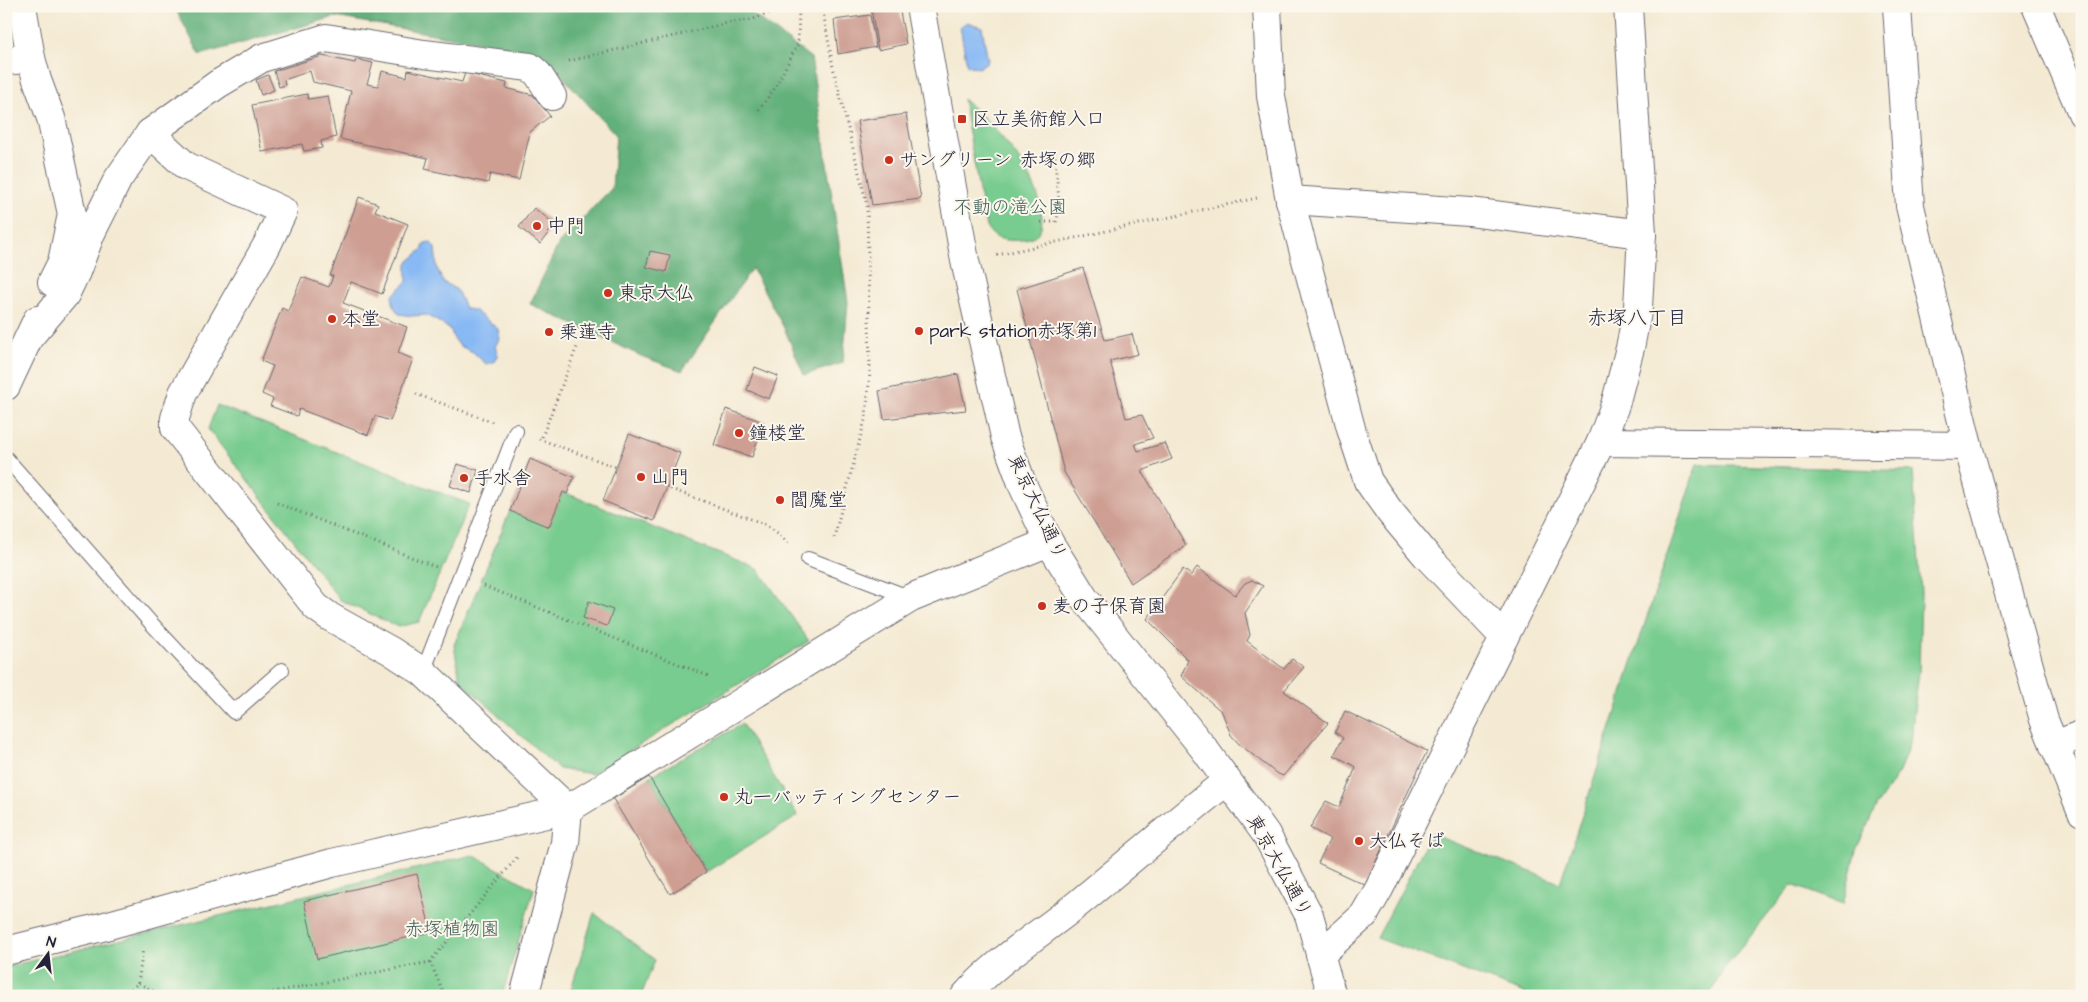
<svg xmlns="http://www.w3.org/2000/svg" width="2088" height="1002" font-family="'Architects Daughter','Klee One',sans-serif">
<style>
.green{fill:#78cc8f;stroke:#4d7765}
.forest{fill:#62b07a;stroke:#42695a}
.water{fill:#88b9f4;stroke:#556e98}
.building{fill:#ce9e93}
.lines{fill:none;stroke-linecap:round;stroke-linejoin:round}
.service-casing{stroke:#6c6870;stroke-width:16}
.minor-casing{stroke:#6c6870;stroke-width:30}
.tertiary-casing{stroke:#6c6870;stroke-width:30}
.path{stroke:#6c6870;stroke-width:3;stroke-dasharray:1 4;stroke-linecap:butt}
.service{stroke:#fff;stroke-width:14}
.minor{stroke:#fff;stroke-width:28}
.tertiary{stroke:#fff;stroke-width:28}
.poi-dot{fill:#c8321e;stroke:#fbf7ec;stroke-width:2}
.labels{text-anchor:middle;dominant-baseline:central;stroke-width:4;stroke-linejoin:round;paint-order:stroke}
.poi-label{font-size:19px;fill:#22223b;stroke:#fbf7ec;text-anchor:start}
.park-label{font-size:19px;fill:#405e58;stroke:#fbf7ec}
.street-label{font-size:19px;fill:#22223b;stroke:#fbf7ec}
.neighbourhood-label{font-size:20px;fill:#22223b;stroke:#fbf7ec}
</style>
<rect width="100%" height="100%" fill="#fbf7ec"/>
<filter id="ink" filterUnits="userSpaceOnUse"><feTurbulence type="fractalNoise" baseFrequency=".02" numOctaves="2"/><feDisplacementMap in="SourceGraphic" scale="10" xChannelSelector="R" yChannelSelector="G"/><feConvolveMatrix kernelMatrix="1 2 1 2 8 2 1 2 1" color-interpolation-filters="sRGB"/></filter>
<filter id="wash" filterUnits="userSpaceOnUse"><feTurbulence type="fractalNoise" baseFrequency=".0096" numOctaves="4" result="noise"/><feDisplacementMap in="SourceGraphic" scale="20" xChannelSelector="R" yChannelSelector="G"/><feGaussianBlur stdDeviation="1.12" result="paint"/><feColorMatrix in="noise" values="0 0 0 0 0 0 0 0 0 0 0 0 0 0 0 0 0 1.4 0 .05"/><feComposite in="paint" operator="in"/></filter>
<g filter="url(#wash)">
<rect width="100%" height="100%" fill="#f4ead3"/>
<!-- green -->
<g class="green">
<path d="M963 99C994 124 1049 184 1041 227 1038 242 1007 243 996 237 989 233 987 227 984 219Z"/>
<path d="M217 405 469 504 419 622 398 627 340 600 208 429Z"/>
<path d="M1697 464 1913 471 1921 593 1919 672 1910 743 1899 772 1877 805 1856 850 1843 904 1792 885 1723 970 1709 996H1524L1525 993 1377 938 1431 834 1560 883Z"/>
<path d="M563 492 758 569 809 641 592 774 559 769 460 681 454 645 510 511 549 526Z"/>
<path d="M742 724 798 816 706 872 649 777Z"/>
<path d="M473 855 534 889 502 996H6V967Z"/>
<path d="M594 913 655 960 641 996H569Z"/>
</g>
<!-- forest -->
<path class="forest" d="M174 6H742L811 58 848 302 843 363 804 375 785 330 752 268 682 371 641 356 530 304 559 243 612 188 616 135 541 53 335 17 200 55Z"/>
<!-- water -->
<g class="water">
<path d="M967 22 982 27 988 61 979 68 967 65 960 27Z"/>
<path d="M430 242 435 248 437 268 443 282 457 290 465 308 475 311 498 329 499 339 495 347 498 354 494 362 486 364 473 352 460 346 454 339 450 329 437 321 426 315 412 316 399 314 394 307 392 296 407 282V263L422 250 425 243Z"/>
</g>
<g id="blocks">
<!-- building -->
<g class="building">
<path d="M878 6H899L906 44 878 50 871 8Z"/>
<path d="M870 15 876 47 838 54 834 20Z"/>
<path d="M322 56 355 63 356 59 373 63 367 84 378 86 382 71 407 77 408 70 462 82 465 73 507 83 506 88 533 95 550 116 530 132 519 180 490 174 488 183 425 169 428 158 340 139 351 91 313 82 310 71 284 80 285 85 279 87 274 71Z"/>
<path d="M268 75 274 90 261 95 256 80Z"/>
<path d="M307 94 308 99 328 96 336 137 321 141 322 148 304 151 302 144 262 152 252 105Z"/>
<path d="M906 114 921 199 872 205 857 121Z"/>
<path d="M359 197 378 204 375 211 408 224 382 294 351 282 343 303 407 327 398 353 413 359 390 421 375 416 368 435 299 409 297 416 270 406 273 399 262 394 273 366 261 361 282 308 288 311 302 277 329 287 333 276H330Z"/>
<path d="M534 208 555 224 540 244 519 227Z"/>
<path d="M650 251 670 255 666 272 646 267Z"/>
<path d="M1083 268 1105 340 1132 334 1138 354 1110 361 1126 418 1142 415 1153 438 1135 444 1138 451 1165 443 1172 459 1142 471 1186 545 1131 583 1064 472 1017 289Z"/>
<path d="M755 367 778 376 769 399 747 390Z"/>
<path d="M958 374 966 410 884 419 879 391Z"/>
<path d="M726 409 764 422 752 457 714 445Z"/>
<path d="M629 434 680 453 654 521 603 501Z"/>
<path d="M530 459 574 477 567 494 563 492 549 527 510 511Z"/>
<path d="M457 464 478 470 471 493 450 486Z"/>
<path d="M1197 567 1235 595 1245 583 1252 580 1263 586 1245 613 1250 635 1247 641 1284 669 1292 659 1304 667 1284 691 1328 723 1283 776 1276 773 1239 744 1231 735 1222 712 1181 676 1188 660 1147 619 1183 569 1191 575Z"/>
<path d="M589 601 613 610 607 626 583 618Z"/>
<path d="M1345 711 1427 751 1365 885 1318 863 1330 839 1310 828 1326 801 1339 807 1356 767 1334 755 1343 738 1335 732Z"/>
<path d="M649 777 706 872 670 894 613 799Z"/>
<path d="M417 874 431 932 317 959 304 901Z"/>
</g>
</g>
</g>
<g filter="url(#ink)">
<use href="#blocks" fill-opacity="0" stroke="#6c6870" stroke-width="1"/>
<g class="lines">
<!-- service casing -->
<g class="service-casing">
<g id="service">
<path d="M6 458 151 623 234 712 282 670"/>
<path d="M808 559 911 598"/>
<path d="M423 672 516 431"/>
</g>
</g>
<!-- minor casing -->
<g class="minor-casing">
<g id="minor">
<path d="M22 6 31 58 37 80 51 118 72 214 62 262 52 282"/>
<path d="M1267 6 1271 96 1290 200 1352 432 1368 481 1390 512 1426 555 1504 637"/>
<path d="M1897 6 1910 206 1968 446 2044 720 2082 812"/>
<path d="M2036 6 2082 113"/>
<path d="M6 61 31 58"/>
<path d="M150 133 186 166 283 211 267 245 183 393 175 418V428L316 607 330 617 391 651 423 672 568 809"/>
<path d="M1290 200 1470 212 1642 234"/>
<path d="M31 335 65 295 76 272 91 233 118 179 150 133 218 84 262 58 326 38 424 54 530 67 538 74 552 96"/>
<path d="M6 386 37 320"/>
<path d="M1601 442 1968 446"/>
<path d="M2054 746 2082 734"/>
<path d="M6 951 98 928 332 863 568 809 911 598 1049 542"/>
<path d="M1320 955 1364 915 1379 889 1601 442 1615 405 1630 348 1638 307 1642 234 1628 6"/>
<path d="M524 996 565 843 568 809"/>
<path d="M965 996C998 959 1042 933 1080 902 1129 862 1177 820 1227 781"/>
</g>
</g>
<!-- tertiary casing -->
<g class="tertiary-casing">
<path id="tertiary" d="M920 6 965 261 1005 437 1023 486 1049 542 1084 598 1205 750 1266 834 1309 915 1332 996"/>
</g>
<!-- path -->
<g class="path">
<path d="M822 6 833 67 867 205 870 372 866 416 833 541"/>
<path d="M569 61 732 22 751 20 786 6"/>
<path d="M759 110 774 89 798 44 799 6"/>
<path d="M1041 222H1056C1063 200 1054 175 1055 152"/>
<path d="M997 255 1257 198"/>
<path d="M416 394 493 422"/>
<path d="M542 437 578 344"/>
<path d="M539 439 616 467"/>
<path d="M666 487 759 522 772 528 788 543"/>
<path d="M277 503 436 567"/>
<path d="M484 586 711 677"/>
<path d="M430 962 445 996"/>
<path d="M138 983 143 949"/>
<path d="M124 996 138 983 163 996"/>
<path d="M253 996 430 962 519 855"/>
</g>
<!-- service -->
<use href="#service" class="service"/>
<!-- minor -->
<use href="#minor" class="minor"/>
<!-- tertiary -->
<use href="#tertiary" class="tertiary"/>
</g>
</g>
<!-- markers -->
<g class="poi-dot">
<rect x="957" y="114" width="10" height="10" rx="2.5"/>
<circle cx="889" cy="160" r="5"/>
<circle cx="537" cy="226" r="5"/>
<circle cx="608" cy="293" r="5"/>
<circle cx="332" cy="319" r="5"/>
<circle cx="919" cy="331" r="5"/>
<circle cx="549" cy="332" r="5"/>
<circle cx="739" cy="433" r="5"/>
<circle cx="641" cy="477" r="5"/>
<circle cx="464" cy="478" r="5"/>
<circle cx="780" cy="500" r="5"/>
<circle cx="1042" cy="606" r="5"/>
<circle cx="724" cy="797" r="5"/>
<circle cx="1359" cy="841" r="5"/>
</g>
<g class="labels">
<!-- poi labels -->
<g class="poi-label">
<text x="972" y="119">区立美術館入口</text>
<text x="899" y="160">サングリーン 赤塚の郷</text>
<text x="547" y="226">中門</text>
<text x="618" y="293">東京大仏</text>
<text x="342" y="319">本堂</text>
<text x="929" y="331">park station赤塚第1</text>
<text x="559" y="332">乗蓮寺</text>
<text x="749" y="433">鐘楼堂</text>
<text x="651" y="477">山門</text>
<text x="474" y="478">手水舎</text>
<text x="790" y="500">閻魔堂</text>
<text x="1052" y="606">麦の子保育園</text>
<text x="734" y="797">丸一バッティングセンター</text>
<text x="1369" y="841">大仏そば</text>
</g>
<!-- park labels -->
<g class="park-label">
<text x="1010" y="207">不動の滝公園</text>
<text x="452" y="929">赤塚植物園</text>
</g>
<!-- street labels -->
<g class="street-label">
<text transform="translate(1037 507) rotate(65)">東京大仏通り</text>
<text transform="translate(1279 866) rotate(61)">東京大仏通り</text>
</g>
<!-- neighbourhood labels -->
<g class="neighbourhood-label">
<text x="1637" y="318">赤塚八丁目</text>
</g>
</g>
<!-- margin -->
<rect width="2088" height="1002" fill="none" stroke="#fbf7ec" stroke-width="25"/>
<!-- north arrow -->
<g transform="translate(48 954) rotate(15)" stroke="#fbf7ec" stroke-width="4" paint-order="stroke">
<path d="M0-4L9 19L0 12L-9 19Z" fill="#22223b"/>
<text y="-8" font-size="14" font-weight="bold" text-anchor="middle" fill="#22223b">N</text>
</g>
</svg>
